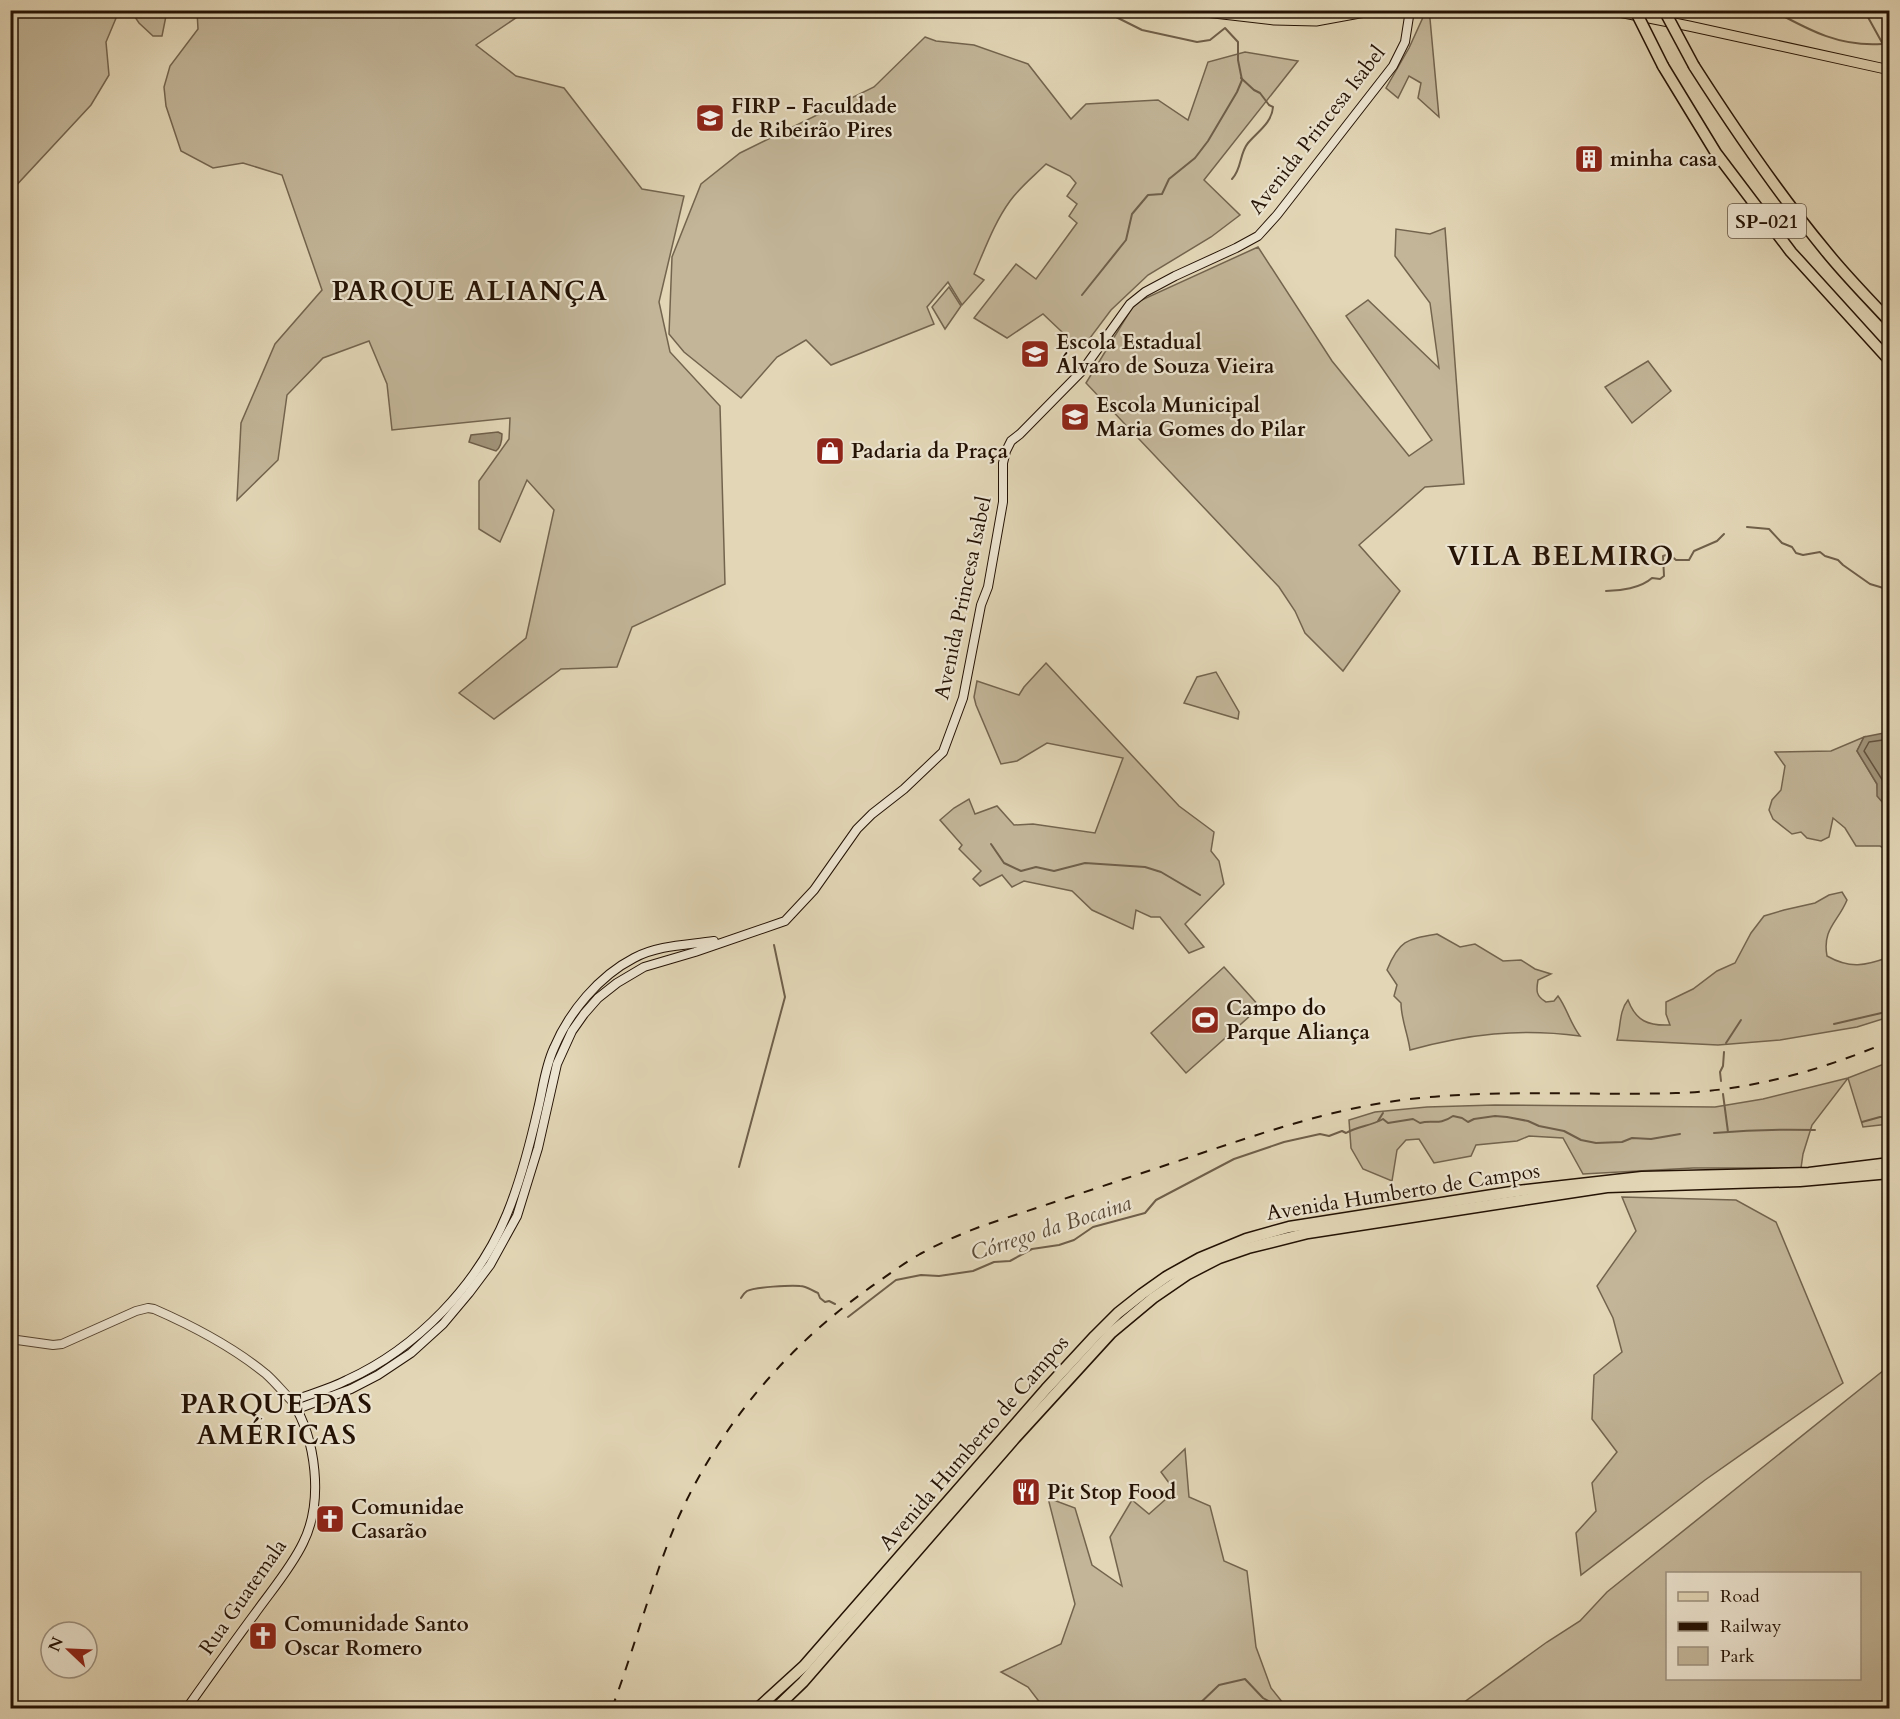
<svg xmlns="http://www.w3.org/2000/svg" width="1900" height="1719" font-family="Cardo,serif">
<style>
.green{fill:#c2b598;stroke:#73644e;stroke-width:1.5;fill-rule:evenodd}
.water{fill:#a19379;stroke:#6f5f4a;stroke-width:1.5}
.lines{fill:none;stroke-linecap:round;stroke-linejoin:round}
.shore{stroke:#62523e;stroke-width:1.5}
.stream{stroke:#6f5f4a;stroke-width:2}
.tertiary-casing{stroke:#544330;stroke-width:10}
.secondary-casing{stroke:#241204;stroke-width:10}
.primary-casing{stroke:#241204;stroke-width:11}
.trunk-casing{stroke:#241204;stroke-width:13}
.motorway-casing{stroke:#241204;stroke-width:13}
.tertiary{stroke:#ece4d0;stroke-width:8}
.secondary{stroke:#ece4d0;stroke-width:8}
.primary{stroke:#e2d6b6;stroke-width:9}
.trunk{stroke:#e2d6b6;stroke-width:10}
.motorway{stroke:#e2d6b6;stroke-width:10}
.rail{stroke:#241204;stroke-width:2;stroke-dasharray:10 10;stroke-linecap:butt}
.motorway-bridge-casing{stroke:#241204;stroke-width:13;stroke-linecap:butt}
.motorway-bridge{stroke:#e2d6b6;stroke-width:10}
.labels{text-anchor:middle;dominant-baseline:central;stroke-width:4.5;stroke-linejoin:round;paint-order:stroke}
.shield{fill:#ece4d0;stroke:#605141;stroke-width:1.5}
.shield-label{font-size:20px;font-weight:bold;fill:#241204}
.poi-label{font-size:21px;font-weight:bold;fill:#241204;stroke:#ece4d0;text-anchor:start}
.street-label{font-size:21px;fill:#241204;stroke:#ece4d0}
.water-label{font-size:22px;font-style:italic;fill:#5c4c39;stroke:#ece4d0}
.district-label{font-size:27px;font-weight:bold;letter-spacing:1.5px;fill:#241204;stroke:#ece4d0}
</style>
<rect width="100%" height="100%" fill="#e2d6b6"/>
<filter id="stains"><feTurbulence type="fractalNoise" baseFrequency=".00333" numOctaves="4"/><feColorMatrix values="0 0 0 0 .2 0 0 0 0 .09 0 0 0 0 .02 0 0 0 .5 -.17"/></filter>
<radialGradient id="worn" r=".72"><stop offset=".6" stop-color="#630" stop-opacity="0"/><stop offset="1" stop-color="#630" stop-opacity=".3"/></radialGradient>
<!-- green -->
<g class="green">
<path d="M11 10 119 11 106 42 109 75 91 105 11 191Z"/>
<path d="M131 11H167L162 36H153L139 23Z"/>
<path d="M197 11H526L476 45 516 76 564 88 642 189 684 196 659 302 670 352 720 406 725 584 632 627 617 667 561 669 494 719 459 693 526 638 554 510 527 480 500 542 479 529V481L509 439 510 418 392 430 387 384 369 341 323 358 287 395 278 460 237 500 241 423 275 344 322 290 282 175 243 163 213 168 181 151 166 106 164 87 170 66 198 29Z"/>
<path d="M1425 13 1429 16 1430 19 1439 117 1418 98 1421 83 1409 76 1398 98 1386 88 1409 48Z"/>
<path d="M925 37 936 41 974 45 1028 64 1071 119 1086 104 1158 100 1188 120 1208 62 1245 52 1298 61 1204 180 1240 215 1211 237 1148 275 1111 310 1081 350 1043 314 1007 338 974 318 1016 264 1036 279 1077 223 1069 216 1077 204 1067 196 1076 183 1070 176 1046 164C1034 176 1020 187 1010 201 994 223 985 249 974 274L984 280 962 305 948 282 927 307 934 324 831 365 806 340 777 357 741 398 684 352 669 334 672 257 701 184 740 153 874 87Z"/>
<path d="M1445 228 1464 484 1425 487 1359 545 1400 591 1343 671 1305 633 1295 611 1279 587 1086 383 1135 303 1258 247 1332 361 1409 456 1432 440 1346 316 1368 300 1439 368 1430 303 1395 256 1396 229 1430 234Z"/>
<path d="M949 287 961 306 945 329 932 307Z"/>
<path d="M1648 361 1671 391 1632 423 1605 387Z"/>
<path d="M1046 663 1179 806 1214 832 1211 851 1219 861 1224 884 1185 924 1204 947 1189 953 1160 917H1151L1136 910 1133 929 1092 910 1072 891 1024 881 1012 887 1002 875 980 886 973 879 981 871 959 849 962 845 940 820 954 808 969 799 975 814 997 806 1014 825 1033 824 1095 833 1123 758 1047 743 1017 761 1001 764 976 705 974 697 977 681 1019 695 1024 687Z"/>
<path d="M1216 672 1239 712 1238 719 1184 703 1197 677Z"/>
<path d="M1864 737 1857 751 1877 784 1878 796 1889 810V851L1880 846H1856L1845 828 1833 818 1829 837 1821 841 1807 838 1801 832 1792 834 1773 819 1769 810 1772 800 1781 790 1785 766 1775 752 1831 751Z"/>
<path d="M1842 892 1847 900C1838 922 1822 929 1827 956 1850 969 1865 966 1889 957V1017L1857 1027 1780 1040 1718 1045 1617 1040C1621 1026 1619 1011 1628 1000 1636 1021 1648 1026 1670 1025L1666 1014V1002L1693 989 1717 971 1735 963 1751 933 1764 916 1784 910 1815 903 1829 895Z"/>
<path d="M1437 934 1460 947 1475 944 1503 961 1521 960 1535 969 1551 974 1538 980C1536 991 1536 996 1546 1002L1554 1001 1558 996C1567 1008 1570 1023 1580 1036 1519 1028 1468 1034 1410 1050 1408 1034 1401 1019 1401 1003L1394 996 1397 985 1387 970C1399 940 1407 939 1437 934Z"/>
<path d="M1224 967 1260 1007 1186 1073 1151 1033Z"/>
<path d="M1889 1062V1124L1863 1127 1848 1078 1812 1125 1803 1154 1801 1168H1693L1583 1174 1563 1138 1529 1136 1517 1141 1476 1145 1471 1156 1434 1163 1419 1139 1406 1140 1397 1150 1392 1181 1363 1169 1351 1148 1349 1120 1375 1112 1427 1107 1495 1105 1715 1107 1763 1099 1848 1078Z"/>
<path d="M1622 1197 1736 1200 1776 1222 1843 1383 1705 1480 1581 1575 1576 1533 1596 1511 1592 1483 1617 1452 1592 1419 1594 1375 1622 1352 1613 1318 1597 1286 1636 1231Z"/>
<path d="M1889 1366V1708H1456L1547 1642 1580 1621 1607 1592ZM1668 1574H1860V1678H1668Z"/>
<path d="M1185 1449 1189 1497 1210 1506 1224 1561 1247 1571 1256 1647 1271 1688 1287 1708H1044L1028 1687 1001 1672 1061 1644 1075 1604 1048 1498 1075 1508 1092 1565 1122 1586 1110 1537 1132 1500 1149 1514 1175 1491 1161 1472Z"/>
</g>
<!-- water -->
<g class="water">
<path d="M498 432 502 434C502 440 501 447 496 451L469 442 471 435Z"/>
<path d="M1884 733H1889V810L1877 796V784L1857 751 1864 737Z"/>
</g>
<g class="lines">
<!-- shore -->
<path class="shore" d="M1890 739 1869 742 1864 751 1883 781 1884 793 1890 801"/>
<!-- stream -->
<g class="stream">
<path d="M1772 10C1809 30 1839 47 1882 44"/>
<path d="M1864 10 1885 48 1890 51"/>
<path d="M1232 179C1242 169 1239 154 1248 143 1257 132 1272 123 1273 107L1269 105 1260 93 1254 90 1241 78"/>
<path d="M1082 295 1126 240 1132 214 1148 195 1162 194 1169 179 1195 158 1208 141 1237 92 1242 80 1238 60V42L1225 28 1210 40 1197 42 1142 30 1102 10"/>
<path d="M1747 527 1769 529 1782 543 1792 547 1796 553 1803 555 1820 552 1825 556 1838 560 1843 565 1870 584 1890 590"/>
<path d="M1606 591C1620 591 1641 588 1652 578L1660 579 1664 576 1663 556 1669 554 1676 560H1689L1694 551 1717 541 1724 534"/>
<path d="M991 844 1004 863 1021 871 1036 867 1054 871 1085 863 1145 867 1161 872 1200 895"/>
<path d="M1834 1024 1890 1011"/>
<path d="M1726 1043 1741 1020"/>
<path d="M1721 1081 1720 1072 1723 1066 1724 1052"/>
<path d="M1723 1094 1728 1132"/>
<path d="M1378 1121 1383 1113"/>
<path d="M1862 1122 1880 1117H1890"/>
<path d="M1714 1133C1748 1130 1781 1129 1815 1130"/>
<path d="M739 1167 785 997 774 945"/>
<path d="M741 1298C743 1295 744 1293 747 1291 754 1287 792 1285 800 1286 807 1286 812 1291 818 1293L820 1298 825 1302 829 1301 835 1304"/>
<path d="M848 1317 896 1280 921 1275 939 1276 973 1271 994 1262 1010 1261 1032 1249 1059 1245 1074 1240 1093 1227 1145 1213 1156 1200 1234 1159 1284 1142 1320 1134 1329 1136 1342 1131 1346 1133C1358 1126 1371 1126 1383 1119L1388 1123 1413 1119 1420 1123C1432 1119 1439 1126 1453 1116L1462 1118 1468 1122 1474 1119 1495 1116 1507 1117 1528 1121 1539 1126 1564 1131 1581 1140 1596 1143 1622 1142 1632 1138 1651 1139 1680 1134"/>
<path d="M1195 1708 1219 1685 1245 1679 1263 1698 1281 1708"/>
</g>
<!-- tertiary casing -->
<g class="tertiary-casing">
<path id="tertiary" d="M10 1339 53 1345 62 1344 136 1311 148 1308 154 1309C193 1326 233 1347 266 1374 275 1382 283 1392 292 1401"/>
</g>
<!-- secondary casing -->
<g class="secondary-casing">
<g id="secondary">
<path d="M297 1409 351 1389 378 1375 411 1353 443 1324 469 1293 490 1265 517 1216 538 1148 557 1064 572 1031 584 1014 598 998 617 983 644 967 695 952 785 921 814 890 857 829 872 814 904 789 943 752 963 698 981 605 988 587 1003 502V463L1006 451 1011 441 1020 434 1082 371 1130 304 1145 292 1175 276 1236 248 1258 236 1277 215 1393 66 1405 42 1410 10"/>
<path d="M187 1708C209 1677 231 1646 254 1615 271 1591 291 1568 303 1543 324 1501 316 1439 292 1401 310 1394 330 1389 347 1380 417 1348 478 1285 507 1214 521 1180 530 1144 538 1109 543 1089 545 1067 554 1048 569 1012 599 976 634 958 658 945 688 945 714 941"/>
</g>
</g>
<!-- primary casing -->
<g class="primary-casing">
<g id="primary">
<path d="M1188 10 1274 20 1316 21 1376 10"/>
<path d="M1609 10 1689 26 1890 70"/>
</g>
</g>
<!-- trunk casing -->
<g class="trunk-casing">
<g id="trunk">
<path d="M758 1708 804 1666 1046 1389 1095 1336 1118 1313 1142 1294 1166 1277 1200 1258 1246 1239 1289 1227 1518 1191 1642 1177 1809 1173 1890 1163"/>
<path d="M776 1708 803 1682 1015 1438 1111 1333 1153 1298 1188 1274 1219 1258 1248 1248 1308 1233 1607 1187 1800 1181 1890 1173"/>
</g>
</g>
<!-- motorway casing -->
<g class="motorway-casing">
<g id="motorway">
<path d="M1663 66 1716 153 1791 252 1890 361"/>
<path d="M1694 66C1735 130 1777 192 1825 250 1845 275 1868 298 1890 322"/>
</g>
</g>
<!-- tertiary -->
<use href="#tertiary" class="tertiary"/>
<!-- secondary -->
<use href="#secondary" class="secondary"/>
<!-- primary -->
<use href="#primary" class="primary"/>
<!-- trunk -->
<use href="#trunk" class="trunk"/>
<!-- motorway -->
<use href="#motorway" class="motorway"/>
<!-- rail -->
<path class="rail" d="M612 1708C635 1647 651 1583 676 1523 719 1425 790 1342 878 1282 892 1272 906 1262 920 1254 940 1243 961 1234 982 1226 1054 1202 1125 1179 1196 1155 1262 1133 1326 1111 1395 1101 1488 1088 1583 1096 1676 1093 1749 1091 1823 1070 1890 1041"/>
<!-- motorway-bridge casing -->
<g class="motorway-bridge-casing">
<g id="motorway-bridge">
<path d="M1635 10 1663 66"/>
<path d="M1664 10 1694 66"/>
</g>
</g>
<!-- motorway-bridge -->
<use href="#motorway-bridge" class="motorway-bridge"/>
</g>
<!-- icons -->
<defs>
<g id="university-square" transform="scale(1.5)"><rect x="-9" y="-9" width="18" height="18" rx="4" fill="#8f2418" stroke="#ece4d0"/><path d="M0-5L7-2L0 1L-7-2ZM-4 1L0 2.5L4 1V4Q0 6-4 4Z" fill="#fff"/></g>
<g id="building-square" transform="scale(1.5)"><rect x="-9" y="-9" width="18" height="18" rx="4" fill="#8f2418" stroke="#ece4d0"/><path d="M-4-6H4V6H1V3H-1V6H-4ZM-2.5-4.3h1.7v1.8h-1.7ZM.8-4.3h1.7v1.8H.8ZM-2.5-1h1.7V.8h-1.7ZM.8-1h1.7V.8H.8Z" fill="#fff"/></g>
<g id="school-square" transform="scale(1.5)"><rect x="-9" y="-9" width="18" height="18" rx="4" fill="#8f2418" stroke="#ece4d0"/><path d="M0-5L7-2L0 1L-7-2ZM-4 1L0 2.5L4 1V4Q0 6-4 4Z" fill="#fff"/></g>
<g id="shop-square" transform="scale(1.5)"><rect x="-9" y="-9" width="18" height="18" rx="4" fill="#8f2418" stroke="#ece4d0"/><path d="M-5-2.5h2.3a2.7 3.5 0 0 1 5.4 0H5L5.5 6h-11ZM-1.5-2.5h3a1.5 2.3 0 0 0-3 0Z" fill="#fff"/></g>
<g id="stadium-square" transform="scale(1.5)"><rect x="-9" y="-9" width="18" height="18" rx="4" fill="#8f2418" stroke="#ece4d0"/><path d="M0-5a6.5 5 0 1 0 0 10a6.5 5 0 1 0 0-10ZM-3.5-1.8h7v3.6h-7Z" fill="#fff"/></g>
<g id="restaurant-square" transform="scale(1.5)"><rect x="-9" y="-9" width="18" height="18" rx="4" fill="#8f2418" stroke="#ece4d0"/><path d="M-5-6h1v4h1v-4h1v4h1v-4h1v5L-1.5 .5V6h-2V.5L-5-1ZM5-6V6H3V1.5H1.5Q1.5-4 5-6Z" fill="#fff"/></g>
<g id="church-square" transform="scale(1.5)"><rect x="-9" y="-9" width="18" height="18" rx="4" fill="#8f2418" stroke="#ece4d0"/><path d="M-1.2-6h2.4v3.5h3.3v2.4h-3.3V6h-2.4V-.1h-3.3v-2.4h3.3Z" fill="#fff"/></g>
</defs>
<g fill-rule="evenodd">
<use href="#university-square" x="710" y="118"/>
<use href="#building-square" x="1589" y="159"/>
<use href="#school-square" x="1035" y="354"/>
<use href="#school-square" x="1075" y="417"/>
<use href="#shop-square" x="830" y="451"/>
<use href="#stadium-square" x="1205" y="1020"/>
<use href="#restaurant-square" x="1026" y="1492"/>
<use href="#church-square" x="330" y="1519"/>
<use href="#church-square" x="263" y="1636"/>
</g>
<g class="labels">
<!-- shield labels -->
<rect class="shield" x="1728" y="204" width="78" height="34" rx="4.5"/>
<g class="shield-label">
<text x="1767" y="221">SP-021</text>
</g>
<!-- poi labels -->
<g class="poi-label">
<text x="731" y="106">FIRP - Faculdade<tspan x="731" dy="24">de Ribeirão Pires</tspan></text>
<text x="1610" y="159">minha casa</text>
<text x="1056" y="342">Escola Estadual<tspan x="1056" dy="24">Álvaro de Souza Vieira</tspan></text>
<text x="1096" y="405">Escola Municipal<tspan x="1096" dy="24">Maria Gomes do Pilar</tspan></text>
<text x="851" y="451">Padaria da Praça</text>
<text x="1226" y="1008">Campo do<tspan x="1226" dy="24">Parque Aliança</tspan></text>
<text x="1047" y="1492">Pit Stop Food</text>
<text x="351" y="1507">Comunidae<tspan x="351" dy="24">Casarão</tspan></text>
<text x="284" y="1624">Comunidade Santo<tspan x="284" dy="24">Oscar Romero</tspan></text>
</g>
<!-- street labels -->
<g class="street-label">
<text transform="translate(1317 130) rotate(-52)">Avenida Princesa Isabel</text>
<text transform="translate(963 598) rotate(-78)">Avenida Princesa Isabel</text>
<text transform="translate(1403 1192) rotate(-9)">Avenida Humberto de Campos</text>
<text transform="translate(974 1443) rotate(-49)">Avenida Humberto de Campos</text>
<text transform="translate(243 1597) rotate(-55)">Rua Guatemala</text>
</g>
<!-- water labels -->
<g class="water-label">
<text transform="translate(1051 1228) rotate(-18)">Córrego da Bocaina</text>
</g>
<!-- district labels -->
<g class="district-label">
<text x="470" y="291">PARQUE ALIANÇA</text>
<text x="1561" y="556">VILA BELMIRO</text>
<text x="277" y="1404">PARQUE DAS<tspan x="277" dy="31">AMÉRICAS</tspan></text>
</g>
</g>
<!-- margin -->
<rect width="1900" height="1719" fill="none" stroke="#e2d6b6" stroke-width="36"/>
<rect x="12" y="12" width="1876" height="1695" fill="none" stroke="#241204" stroke-width="3"/>
<rect x="18" y="18" width="1864" height="1683" fill="none" stroke="#241204" stroke-width="1.5"/>
<!-- legend -->
<rect x="1666" y="1572" width="195" height="108" fill="#ece4d0" stroke="#9c907e" stroke-width="1.5"/>
<rect x="1678" y="1592" width="30" height="9" fill="#e2d6b6" stroke="#9c907e" stroke-width="1.5"/>
<text x="1720" y="1602" font-size="18" fill="#241204">Road</text>
<rect x="1678" y="1622" width="30" height="9" fill="#241204" stroke="#9c907e" stroke-width="1.5"/>
<text x="1720" y="1632" font-size="18" fill="#241204">Railway</text>
<rect x="1678" y="1647" width="30" height="18" fill="#c2b598" stroke="#9c907e" stroke-width="1.5"/>
<text x="1720" y="1662" font-size="18" fill="#241204">Park</text>
<!-- north arrow -->
<g transform="translate(69 1650) rotate(293)"><circle r="28" fill="#ece4d0" stroke="#9c907e" stroke-width="1.5"/>
<path d="M0-4.5L10 22L0 15L-10 22Z" fill="#8f2418"/>
<text y="-9" font-size="16" font-weight="bold" text-anchor="middle" fill="#241204">N</text>
</g>
<rect width="100%" height="100%" filter="url(#stains)"/>
<rect width="100%" height="100%" fill="url(#worn)"/>
</svg>
